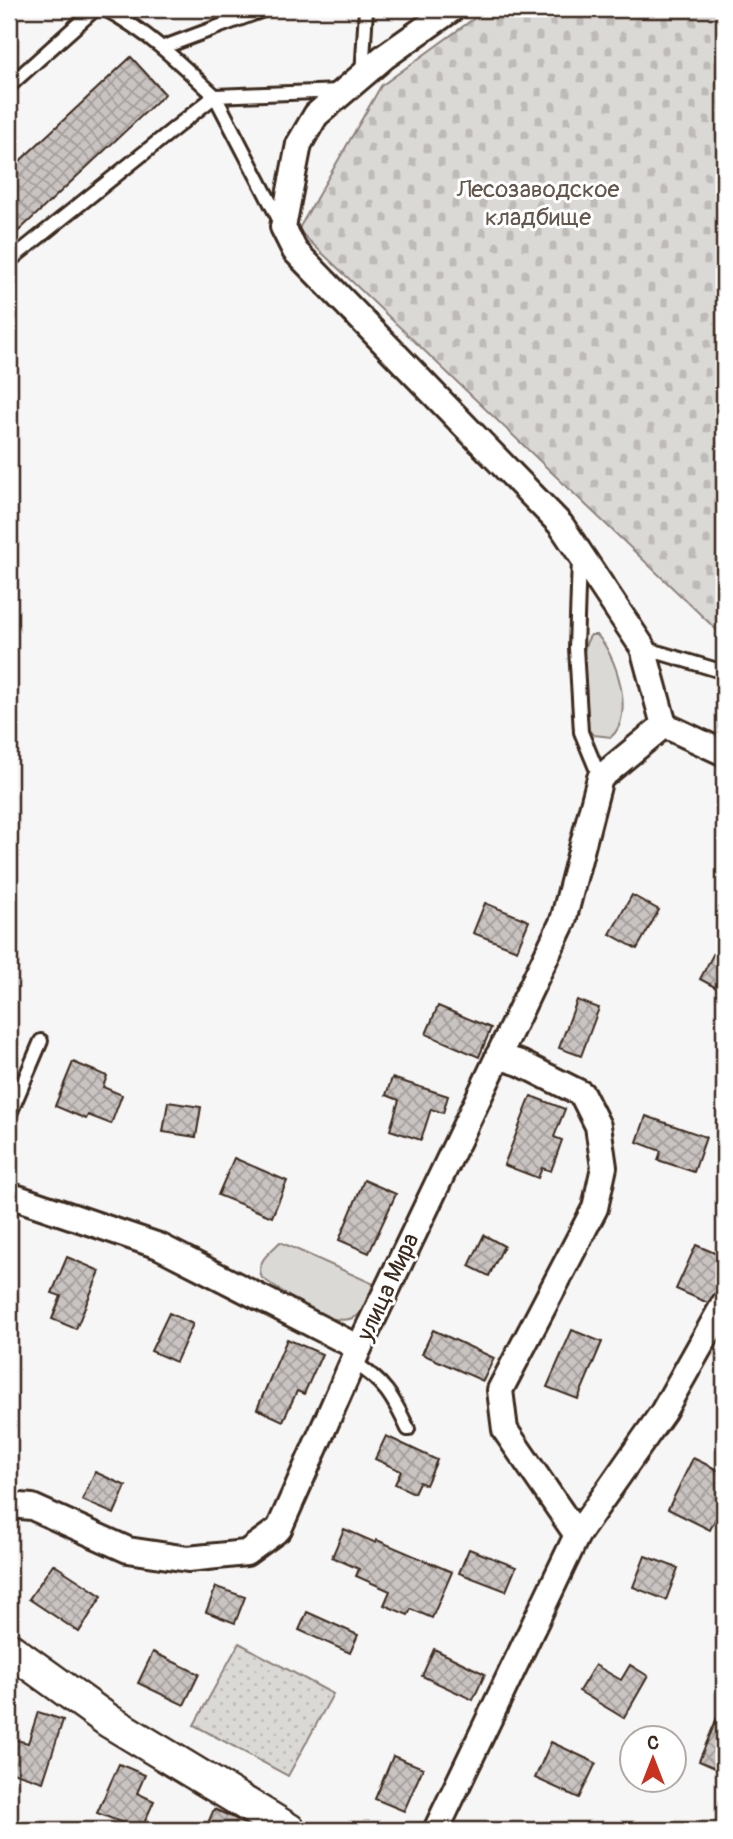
<svg xmlns="http://www.w3.org/2000/svg" width="733" height="1839" font-family="Pangolin,sans-serif">
<style>
.green{fill:#dbd9d6;stroke:#8b827a;stroke-width:2}
.cemetery{fill:url(#cemetery-stones);stroke:#8b827a;stroke-width:2}
.park{fill:url(#park-dots);stroke:#8b827a;stroke-width:2}
.building{fill:url(#building-cross-hatch);stroke:#3b2a1e;stroke-width:2}
.lines{fill:none;stroke-linecap:round;stroke-linejoin:round}
.service-casing{stroke:#3b2a1e;stroke-width:18}
.minor-casing{stroke:#3b2a1e;stroke-width:30}
.tertiary-casing{stroke:#3b2a1e;stroke-width:37}
.service{stroke:#fff;stroke-width:12}
.minor{stroke:#fff;stroke-width:24}
.tertiary{stroke:#fff;stroke-width:32}
.labels{text-anchor:middle;dominant-baseline:central;stroke-width:6;stroke-linejoin:round;paint-order:stroke}
.park-label{font-size:24px;fill:#63564c;stroke:#fff}
.street-label{font-size:24px;fill:#3b2a1e;stroke:#fff}
</style>
<defs>
<pattern id="cemetery-stones" width="16" height="16" patternUnits="userSpaceOnUse" patternTransform="scale(1.75)"><rect width="16" height="16" fill="#dbd9d6"/><path d="M2 7V4a2 2 0 0 1 4 0v3zM10 15v-3a2 2 0 0 1 4 0v3z" fill="#bdbab7"/></pattern>
<pattern id="park-dots" width="8" height="8" patternUnits="userSpaceOnUse" patternTransform="scale(1.75)"><rect width="8" height="8" fill="#dbd9d6"/><path d="M2 2h.1M6 6h.1" fill="none" stroke="#bdbab7" stroke-width="1.8" stroke-linecap="round"/></pattern>
<pattern id="building-cross-hatch" width="8" height="8" patternUnits="userSpaceOnUse" patternTransform="scale(1.75)"><rect width="8" height="8" fill="#c9c3c1"/><path d="M0 0l8 8M0 8l8-8" fill="none" stroke="#a49f9c"/></pattern>
</defs>
<rect width="100%" height="100%" fill="#f7f6f6"/>
<filter id="ink" filterUnits="userSpaceOnUse"><feTurbulence type="fractalNoise" baseFrequency=".0143" numOctaves="2"/><feDisplacementMap in="SourceGraphic" scale="14" xChannelSelector="R" yChannelSelector="G"/><feConvolveMatrix kernelMatrix="1 2 1 2 8 2 1 2 1" color-interpolation-filters="sRGB"/></filter>
<g filter="url(#ink)">
<!-- green -->
<g class="green">
<path d="M591 635H597C616 655 636 716 611 737L594 735 586 728C585 705 576 652 591 635Z"/>
<path d="M280 1242 376 1285C373 1293 369 1304 364 1310 339 1340 286 1293 262 1278 255 1262 269 1253 280 1242Z"/>
</g>
<!-- cemetery -->
<path class="cemetery" d="M487 9H724V637L298 230 381 86Z"/>
<!-- park -->
<path class="park" d="M239 1643 333 1694 288 1776 194 1725Z"/>
<!-- building -->
<g class="building">
<path d="M131 57 165 94 9 240V171Z"/>
<path d="M632 895 659 910 637 949 610 934Z"/>
<path d="M485 903 529 921 517 950 473 933Z"/>
<path d="M724 934V992L700 979Z"/>
<path d="M577 1000 599 1008 581 1056 559 1048Z"/>
<path d="M438 1006 491 1028 479 1057 426 1034Z"/>
<path d="M73 1062 107 1076 103 1087 122 1095 111 1124 88 1115 86 1119 55 1106Z"/>
<path d="M392 1078 448 1096 443 1113 431 1109 421 1140 390 1130 399 1100 386 1095Z"/>
<path d="M531 1096 565 1109 554 1137 562 1140 551 1171 542 1168 538 1178 504 1165Z"/>
<path d="M168 1102 201 1107 196 1137 163 1132Z"/>
<path d="M646 1116 706 1137 694 1172 658 1160 661 1151 637 1142Z"/>
<path d="M234 1158 287 1181 272 1217 218 1195Z"/>
<path d="M364 1180 396 1194 369 1253 339 1240Z"/>
<path d="M484 1235 504 1246 489 1276 469 1266Z"/>
<path d="M696 1245 724 1257V1283L721 1290 716 1292 708 1303 676 1289Z"/>
<path d="M67 1257 100 1271 76 1329 52 1319 61 1296 52 1293Z"/>
<path d="M169 1313 193 1324 176 1362 151 1351Z"/>
<path d="M433 1330 494 1358 483 1381 422 1354Z"/>
<path d="M572 1330 602 1342 578 1399 547 1387Z"/>
<path d="M287 1339 322 1354 304 1394 297 1391 283 1421 257 1409Z"/>
<path d="M386 1436 437 1460 426 1485 419 1482 414 1493 395 1484 401 1471 375 1459Z"/>
<path d="M693 1458 724 1473V1502L710 1530 668 1509Z"/>
<path d="M95 1472 126 1486 114 1514 82 1500Z"/>
<path d="M344 1529 376 1543 377 1540 452 1572 432 1618 411 1609 408 1615 384 1605 390 1591 356 1576 359 1569 332 1557Z"/>
<path d="M469 1549 516 1567 506 1591 459 1573Z"/>
<path d="M645 1556 678 1568 666 1600 633 1587Z"/>
<path d="M53 1564 102 1596 79 1632 29 1599Z"/>
<path d="M216 1587 245 1597 235 1623 206 1612Z"/>
<path d="M307 1612 358 1635 350 1653 299 1630Z"/>
<path d="M434 1649 485 1674 473 1700 422 1676Z"/>
<path d="M153 1652 199 1674 184 1705 138 1683Z"/>
<path d="M595 1665 621 1680 630 1665 648 1676 624 1718 579 1691Z"/>
<path d="M724 1701V1772L699 1761Z"/>
<path d="M38 1712 63 1720 43 1782 9 1771V1738L28 1743Z"/>
<path d="M551 1742 596 1763 579 1798 535 1778Z"/>
<path d="M393 1756 423 1768 404 1811 375 1799Z"/>
<path d="M119 1764 145 1775 137 1793 154 1801 141 1830 97 1813Z"/>
<path d="M214 1809 232 1817 254 1830H205Z"/>
</g>
<g class="lines">
<!-- service casing -->
<g class="service-casing">
<g id="service">
<path d="M164 47 266 9"/>
<path d="M362 76 366 9"/>
<path d="M9 86 95 9"/>
<path d="M281 223 215 96 340 91"/>
<path d="M9 261 215 96C180 63 147 31 105 9"/>
<path d="M579 559 576 648 581 732 600 778"/>
<path d="M644 648 724 672"/>
<path d="M9 1116 41 1041"/>
<path d="M353 1362C384 1381 393 1397 408 1429"/>
</g>
</g>
<!-- minor casing -->
<g class="minor-casing">
<g id="minor">
<path d="M452 9 384 57 316 115 299 144 283 227 295 251 561 525 643 648 664 725"/>
<path d="M498 1056 520 1063 582 1094 598 1126 604 1167 595 1208 500 1390 505 1430 577 1535"/>
<path d="M9 1195 159 1246 359 1348"/>
<path d="M9 1505 32 1507 128 1550 188 1559 246 1553 279 1529 359 1348 563 921 600 778 664 725 724 753"/>
<path d="M436 1830 577 1535 663 1412 724 1304"/>
</g>
</g>
<!-- tertiary casing -->
<g class="tertiary-casing">
<path id="tertiary" d="M9 1649 109 1721 289 1830"/>
</g>
<!-- service -->
<use href="#service" class="service"/>
<!-- minor -->
<use href="#minor" class="minor"/>
<!-- tertiary -->
<use href="#tertiary" class="tertiary"/>
</g>
</g>
<g class="labels">
<!-- park labels -->
<g class="park-label">
<text x="538" y="189">Лесозаводское<tspan x="538" dy="28">кладбище</tspan></text>
</g>
<!-- street labels -->
<g class="street-label">
<text transform="translate(388 1287) rotate(-65)">улица Мира</text>
</g>
</g>
<!-- margin -->
<rect width="733" height="1839" fill="none" stroke="#fff" stroke-width="35"/>
<rect x="18" y="18" width="698" height="1804" fill="none" stroke="#3b2a1e" stroke-width="2.5" filter="url(#ink)"/>
<!-- north arrow -->
<g transform="translate(653 1759)"><circle r="33" fill="#ffffff" stroke="#b1aaa5" stroke-width="2"/>
<path d="M0-5L12 26L0 18L-12 26Z" fill="#c8321e"/>
<text y="-10" font-size="19" font-weight="bold" text-anchor="middle" fill="#3b2a1e">С</text>
</g>
</svg>
